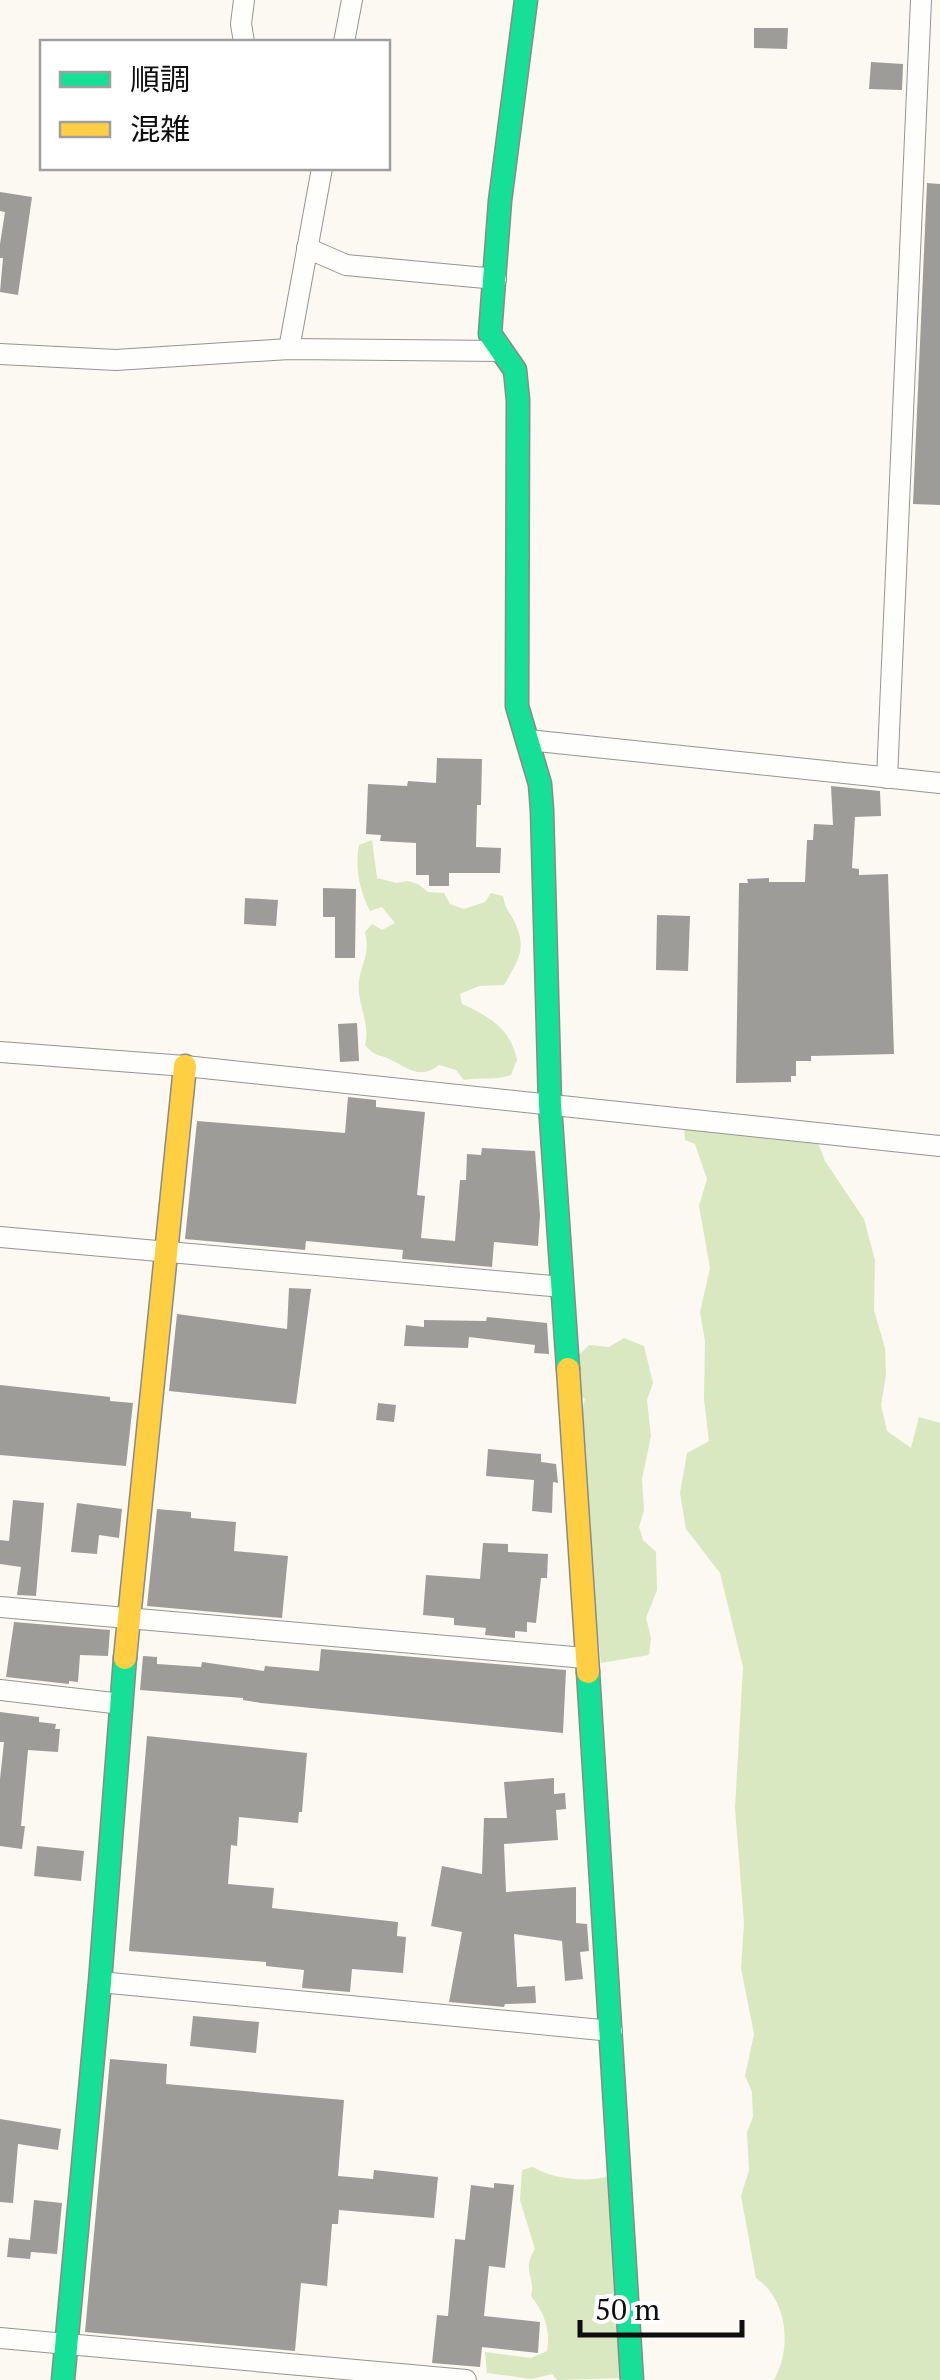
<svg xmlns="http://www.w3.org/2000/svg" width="940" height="2380" font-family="'PT Serif','Noto Sans JP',serif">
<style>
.forest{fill:#d9e8c0}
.building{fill:#9e9c98}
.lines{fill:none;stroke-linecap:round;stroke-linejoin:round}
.street-casing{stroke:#959491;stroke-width:22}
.fast-casing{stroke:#8b8a87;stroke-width:25}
.slow-casing{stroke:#8b8a87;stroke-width:25}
.street{stroke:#fefefd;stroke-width:20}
.fast{stroke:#16e098;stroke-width:22}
.slow{stroke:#ffcf43;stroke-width:22}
</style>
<rect width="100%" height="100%" fill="#fbf9f2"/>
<!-- forest -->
<g class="forest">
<path d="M372 840 377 878 396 883 408 881 418 884 428 892 444 893 450 904 464 909 485 902 491 893 503 896C506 913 511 912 516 925 527 951 517 962 504 985L479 986 460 994 462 1004C489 1016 511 1029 517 1060L511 1075C494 1081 481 1077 464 1080L456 1070 439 1065C421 1079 411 1070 393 1061 380 1053 377 1059 365 1045 371 1023 356 1003 359 980 363 959 370 955 365 932L372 924 382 930 395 923 382 907 370 911C359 889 355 869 359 845Z"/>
<path d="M684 1125 817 1140 825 1161 864 1219 875 1260 874 1310 885 1348 886 1375 881 1405 887 1431 911 1448 919 1417 940 1423V2380H774C792 2348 788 2300 756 2278L741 2196 749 2170 747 2132 753 2117 752 2092 745 2076 754 2034 741 1968 744 1923 735 1808 743 1667 720 1573 686 1529 680 1493 687 1453 709 1441 704 1399 705 1341 700 1312 710 1268 699 1206 707 1179 695 1144 685 1140Z"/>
<path d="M624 1338 644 1346 653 1383 647 1400 651 1436 642 1479 644 1510 639 1527 643 1540 656 1552 657 1590 646 1618 651 1638 649 1655 601 1663 577 1427 585 1399 576 1393 573 1361 589 1345 609 1347Z"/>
<path d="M533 2167C552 2179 587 2183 609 2176L623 2378 557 2380 552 2374 532 2379 487 2373 485 2352 531 2358 547 2351C551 2330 544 2312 531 2296 536 2276 521 2271 535 2249L520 2200 522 2170Z"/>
</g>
<!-- building -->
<g class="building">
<path d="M754 28H788L787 49 754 48Z"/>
<path d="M871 62 903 64 902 90 869 89Z"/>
<path d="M927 183 940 184V505L913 504Z"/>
<path d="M0 192 32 197 18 295 0 292 3 258H0V244L5 212 0 211Z"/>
<path d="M437 758 482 759 481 805H477L476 847 501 848 500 873H449V886H429V875H416V843L380 841 381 835 366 834 368 784 407 786 408 781 436 783Z"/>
<path d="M831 786 880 791 881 816 855 817 852 868 859 869V875L888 874 894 1054 811 1056V1061H796V1076H791V1082L736 1083 739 883H748L747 879 769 878V882H805L807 840H813L814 824 833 825Z"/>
<path d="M323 888 356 889 355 958H335V917H323Z"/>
<path d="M245 898 278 900 276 926 244 924Z"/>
<path d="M657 915 690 916 688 971 656 970Z"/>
<path d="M357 1023 359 1061 340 1062 338 1024Z"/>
<path d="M348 1097 376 1100V1107L425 1112 417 1195 425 1196 421 1238 455 1241 460 1180H466L467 1154 481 1155 482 1148 535 1151 540 1215 538 1246 494 1242 492 1267 402 1259 403 1250 306 1241 305 1250 185 1239 197 1121 345 1133Z"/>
<path d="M289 1288 311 1289 296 1404 169 1391 177 1314 287 1329Z"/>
<path d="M487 1317 547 1323 549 1354 534 1353 535 1345 469 1337 468 1348 404 1346 406 1325 424 1327V1320L486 1321Z"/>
<path d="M0 1385 110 1397V1401L133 1403 126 1466 0 1455Z"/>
<path d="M378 1403 396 1405 394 1422 376 1420Z"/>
<path d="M488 1449 541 1454V1462L556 1464 558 1483 553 1482 552 1513 532 1511 534 1480 486 1476Z"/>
<path d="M13 1500 44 1503 36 1596 17 1595 21 1567 0 1564V1540L9 1541Z"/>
<path d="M77 1503 122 1509 119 1538 99 1535 97 1554 71 1552Z"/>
<path d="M157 1509 191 1512V1518L236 1522 234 1551 288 1556 282 1618 147 1606Z"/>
<path d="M483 1543 508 1544V1552L548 1554 547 1578H541L536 1623 527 1622V1632L515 1631V1638L485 1635 486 1628 454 1625V1618L423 1615 426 1575 480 1579Z"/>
<path d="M14 1622 110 1630 108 1656 80 1655 78 1682 69 1681V1684L6 1677Z"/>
<path d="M321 1649 566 1670 563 1733 261 1703 243 1700V1698L140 1690 143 1656 157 1657V1664L201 1667 202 1662 264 1671 265 1666 319 1671Z"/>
<path d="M0 1712 39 1717V1722L56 1724 55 1729H60L58 1752 28 1750 21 1826H25L22 1849 0 1846V1779L4 1742H0Z"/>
<path d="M147 1736 307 1753 302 1812H299L298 1823 239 1817 237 1846 231 1845 228 1884 274 1888 272 1908 398 1922 397 1936 406 1937 403 1973 352 1969 350 1992 302 1988 304 1970 266 1966V1962L129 1951Z"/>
<path d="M554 1778V1794L565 1793 566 1809 556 1810 558 1840 504 1844 506 1892 576 1887V1923L587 1924 589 1951 580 1952 583 1979 565 1981 562 1941 514 1934 517 1987 535 1986 536 2003 505 2004 504 2007 449 2002 462 1932 431 1926 442 1866 482 1874 484 1818H507L504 1782Z"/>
<path d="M37 1846 84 1851 81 1881 34 1876Z"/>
<path d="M193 2016 259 2022 256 2053 190 2046Z"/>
<path d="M110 2059 167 2064 166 2084 344 2100 338 2176 373 2179 374 2170 438 2177 434 2218 339 2210 338 2224H332L327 2286 301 2283 295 2351 85 2332Z"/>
<path d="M0 2119 61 2129 58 2150 18 2144 13 2203 0 2202Z"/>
<path d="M494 2183 514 2185 505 2268 489 2266 484 2316 540 2322 538 2353 482 2347 480 2367 432 2363 437 2315 448 2316 455 2239 465 2240 471 2185 494 2188Z"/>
<path d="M34 2200 62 2203 57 2254 31 2252 30 2259 7 2257 9 2238 30 2240Z"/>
</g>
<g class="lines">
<!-- street casing -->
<g class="street-casing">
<g id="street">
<path d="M244 42 241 24 244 0"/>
<path d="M344 42 352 0"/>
<path d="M307 248 346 265 496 279"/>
<path d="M289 349 322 168"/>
<path d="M0 354 116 360 289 349 501 351"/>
<path d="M528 740 940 783"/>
<path d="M887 778 921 0"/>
<path d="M0 1052 185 1066 940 1146"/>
<path d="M0 1237 563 1287"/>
<path d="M0 1607 585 1658"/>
<path d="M0 1690 122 1704"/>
<path d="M100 1982 612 2031"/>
<path d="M0 2338 466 2380"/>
</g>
</g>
<!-- fast casing -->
<g class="fast-casing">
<g id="fast">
<path d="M526 0 500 201 490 334 515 370 518 400 517 706 540 784 542 810 550 1105 568 1369"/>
<path d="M588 1672 632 2380"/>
<path d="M63 2380 100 1982 125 1658"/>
</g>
</g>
<!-- slow casing -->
<g class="slow-casing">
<g id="slow">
<path d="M568 1369 588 1672"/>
<path d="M125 1658 185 1066"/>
</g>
</g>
<!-- street -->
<use href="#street" class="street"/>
<!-- fast -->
<use href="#fast" class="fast"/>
<!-- slow -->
<use href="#slow" class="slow"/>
</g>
<!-- legend -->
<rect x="40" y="40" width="350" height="130" fill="#ffffff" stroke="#9f9f9f" stroke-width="2.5"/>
<rect x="60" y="72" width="50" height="15" fill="#16e098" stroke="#9f9f9f" stroke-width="2.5"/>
<text x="130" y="90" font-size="30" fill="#0e0e0e">順調</text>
<rect x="60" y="122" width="50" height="15" fill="#ffcf43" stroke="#9f9f9f" stroke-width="2.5"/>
<text x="130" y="140" font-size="30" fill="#0e0e0e">混雑</text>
<!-- scale -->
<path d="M580 2320v15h162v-15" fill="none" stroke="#0e0e0e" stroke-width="5"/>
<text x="595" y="2320" font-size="30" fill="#0e0e0e" stroke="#ffffff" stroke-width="8" paint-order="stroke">50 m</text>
</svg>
